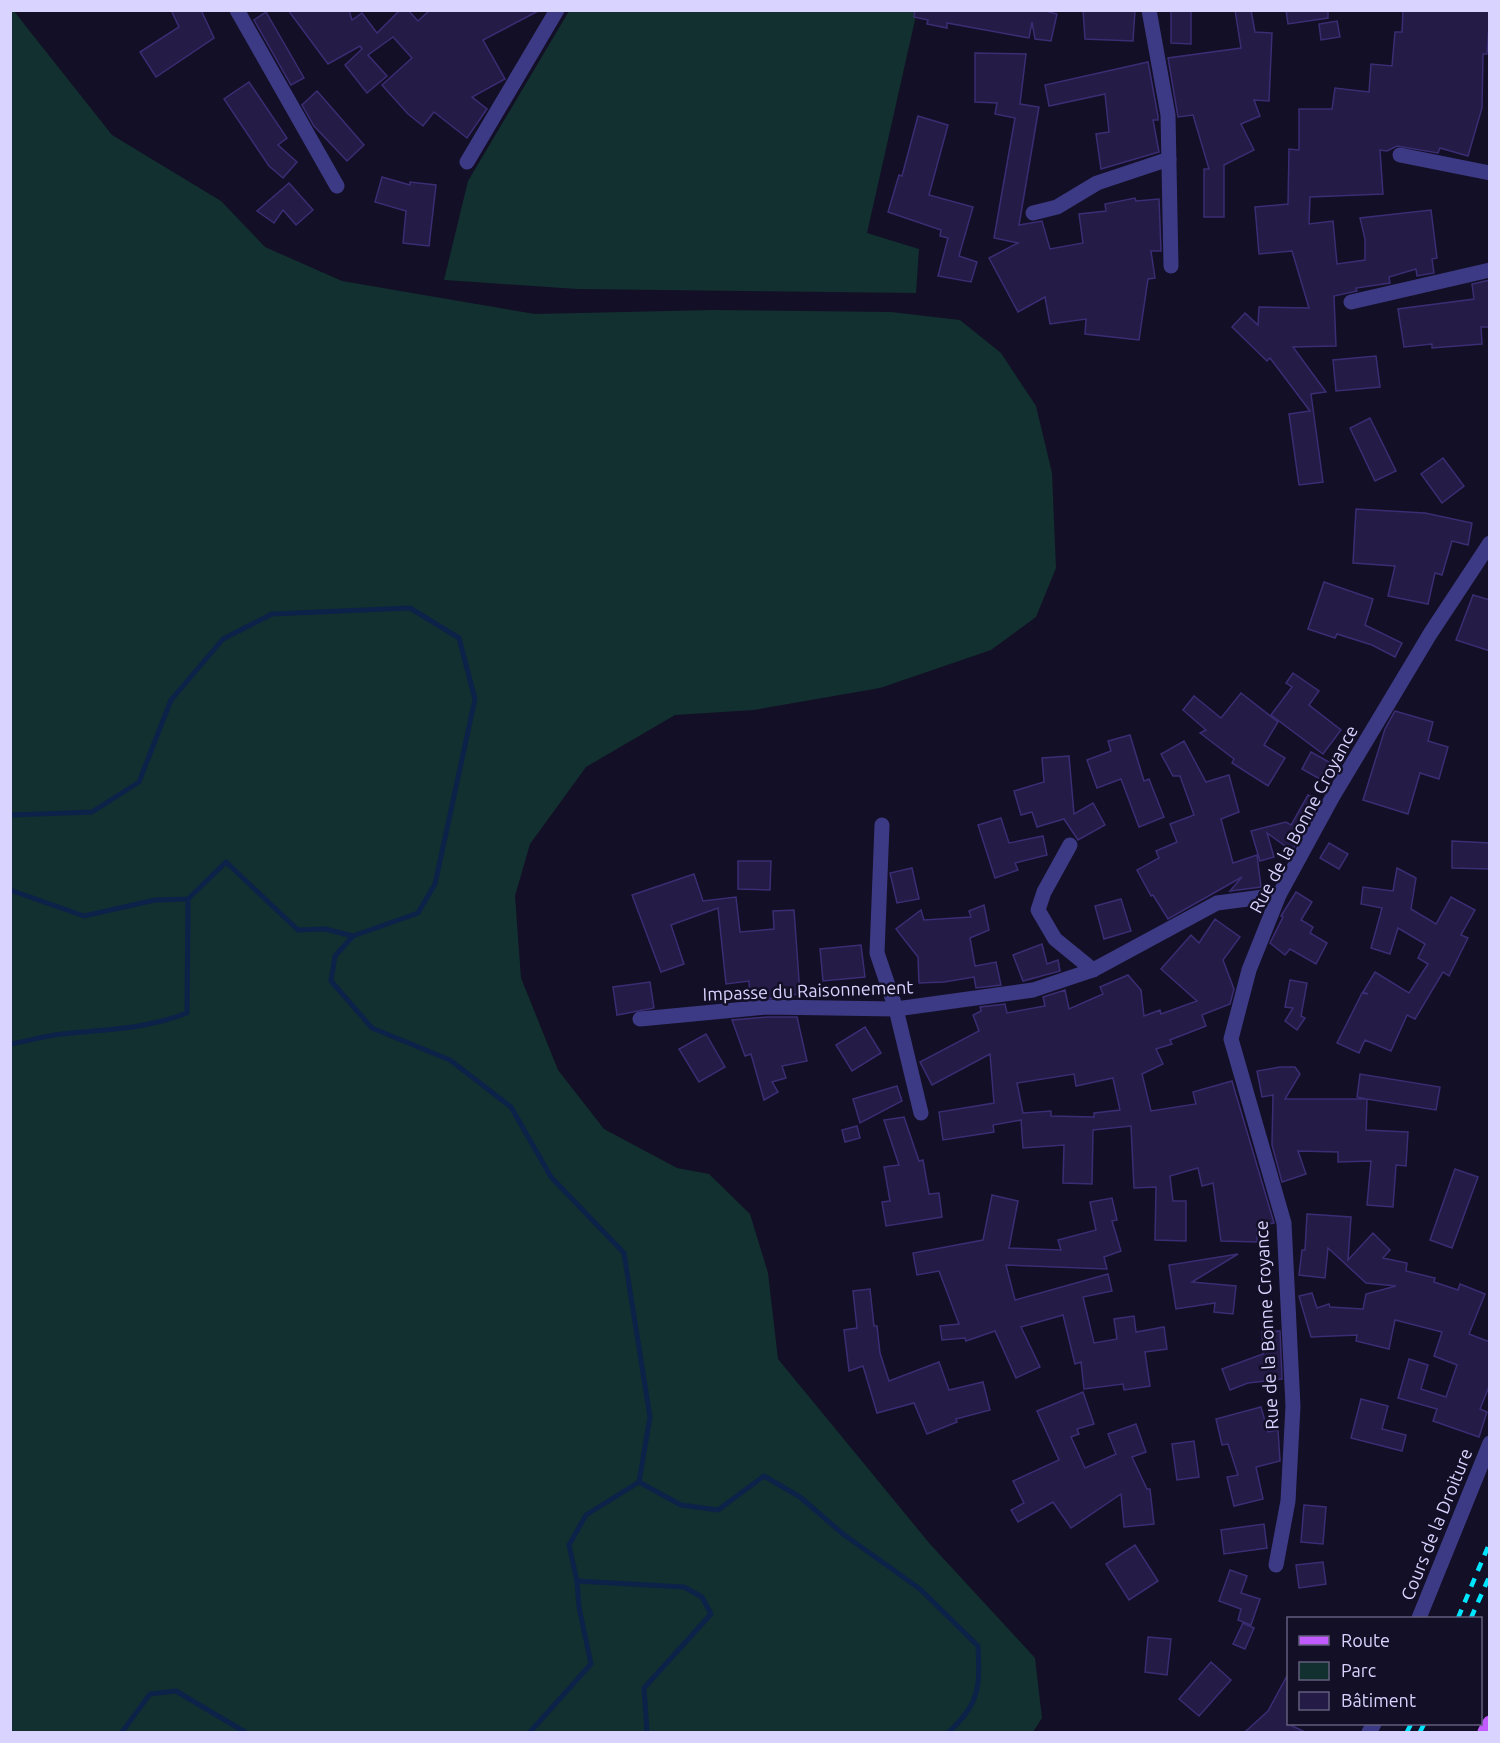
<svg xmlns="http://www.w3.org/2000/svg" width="1500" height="1743" font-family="Ubuntu,sans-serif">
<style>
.green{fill:#12302f}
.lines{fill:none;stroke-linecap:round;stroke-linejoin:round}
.stream{stroke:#0c2248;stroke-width:5}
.building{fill:#241b47;stroke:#3b2d73;stroke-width:1.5;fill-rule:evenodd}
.minor{stroke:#3d3a85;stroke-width:15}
.primary{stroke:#c25bff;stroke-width:15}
.rail{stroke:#00e5ff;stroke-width:4.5;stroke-dasharray:9 8;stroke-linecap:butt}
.labels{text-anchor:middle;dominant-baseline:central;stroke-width:5;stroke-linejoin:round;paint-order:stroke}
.street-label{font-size:18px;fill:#d9d4ff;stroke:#130f26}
</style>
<rect width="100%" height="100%" fill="#130f26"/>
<!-- green -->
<g class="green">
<path d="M13 10 112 135 221 201 265 247 342 281 535 314 712 310 891 312 960 320 1001 353 1036 406 1052 473 1056 568 1036 617 991 650 880 688 754 710 675 715 586 767 530 844 515 896 521 978 558 1070 604 1129 677 1168 709 1174 750 1214 768 1273 778 1359 930 1544 1035 1658 1042 1718 1033 1732H11L10 11Z"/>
<path d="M569 11H917L867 233 919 249 916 293 577 289 444 280 468 181Z"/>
</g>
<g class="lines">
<!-- stream -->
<g class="stream">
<path d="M10 815 92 812 139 782 171 700 223 639 272 614 410 608 459 638 475 699 435 884 418 913 353 936 335 956 331 981 372 1028 450 1060 511 1107 551 1177 624 1253 650 1417 639 1482 586 1515 569 1545 577 1581 684 1587 702 1597 711 1614 644 1688 647 1732"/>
<path d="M10 890 84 916 155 900 188 899 226 862 298 930 325 929 353 936"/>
<path d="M10 1044C28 1041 44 1036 62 1034 108 1029 142 1030 187 1013L188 899"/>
<path d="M639 1482 681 1505 718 1510 764 1476 800 1497 843 1534 920 1589 978 1646C980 1687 980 1703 949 1732"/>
<path d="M122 1732 150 1694 176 1691 245 1732"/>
<path d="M530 1732 591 1664 579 1607 577 1581"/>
</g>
</g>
<!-- building -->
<g class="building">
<path d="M171 10H201L214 38 156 77 140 52 179 27Z"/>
<path d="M288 10H349L352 20 362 13 377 33 400 10H408L418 21 430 10H540L483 40 505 79 472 97 487 109 467 138 434 112 423 126 408 114 382 85 412 58 393 37 368 55 387 76 367 93 345 65 362 49 360 46 328 64Z"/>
<path d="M915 10H1042L1057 14 1051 41 1035 39 1032 22 1029 38 947 23V28L927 24 928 20 914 17Z"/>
<path d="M1083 10H1135L1133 41 1085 39Z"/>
<path d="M1171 10H1191V44L1171 43Z"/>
<path d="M1235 10H1251L1255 32 1272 33 1269 101 1254 100 1260 116 1241 124 1254 150 1224 165V217H1204V169H1209L1193 115 1178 117 1168 58 1241 48Z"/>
<path d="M1286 10H1328V18L1288 24Z"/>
<path d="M1403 10H1490L1487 54H1483L1482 108 1468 156 1440 148 1438 153 1397 146 1387 151 1380 150 1383 194 1310 197 1309 224 1333 221 1337 264 1365 260V239L1360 218 1431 210 1437 258 1432 259 1434 273 1417 276 1416 269 1389 277 1390 283 1356 288 1357 291 1334 296 1336 346 1293 347 1326 392 1311 394 1323 482 1299 485 1289 414 1310 411 1270 358 1267 361 1232 327 1245 313 1258 325 1259 307 1309 308 1292 251 1259 254 1255 207 1288 204 1289 149 1299 150V109H1332L1335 88 1369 92 1371 64 1392 66 1395 32H1402Z"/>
<path d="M266 12 304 78 291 85 254 20Z"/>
<path d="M1337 21 1340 37 1321 40 1319 24Z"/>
<path d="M975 53 1026 54 1020 104 1039 107 1019 225 1042 221 1050 249 1083 243 1079 214 1106 211 1105 204 1135 198 1136 201 1159 199 1161 251H1151L1155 278 1148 279 1139 340 1085 334 1086 319 1050 324 1045 297 1018 312 989 258 1018 243 994 238 1015 118 995 114 997 103 975 102Z"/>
<path d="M1148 62 1158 116V120H1153L1159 152 1101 169 1096 134 1109 132 1105 94 1049 106 1045 85Z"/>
<path d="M249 82 287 138 278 145 297 162 283 178 269 166 224 99Z"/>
<path d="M317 91 364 145 347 161 314 126 302 105Z"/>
<path d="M918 116 948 125 929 195 973 207 959 256 977 262 971 282 938 276 948 238 940 236 941 230 888 212 899 175 902 176Z"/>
<path d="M382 177 410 185V182L436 185 429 246 403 243 406 211 375 202Z"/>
<path d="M289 183 313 210 296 225 283 210 274 223 257 211Z"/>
<path d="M1490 280V327H1481L1482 344 1432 348V344L1404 347 1398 309 1474 299 1472 284Z"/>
<path d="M1376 356 1380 387 1336 391 1333 360Z"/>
<path d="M1370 418 1396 471 1375 481 1350 428Z"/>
<path d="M1443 458 1464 486 1442 503 1421 474Z"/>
<path d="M1356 509 1425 513 1472 523 1468 545 1452 541 1442 575 1435 573 1428 604 1388 596 1395 566 1353 563Z"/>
<path d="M1324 582 1373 599 1365 625 1402 643 1395 657 1372 645 1337 634 1335 638 1308 629Z"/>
<path d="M1473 595 1490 600V651L1456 640Z"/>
<path d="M1293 673 1319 691 1309 705 1341 730 1323 754 1271 715 1292 687 1286 683Z"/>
<path d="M1241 693 1278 722 1264 745 1285 758 1268 786 1232 763 1234 759 1200 733 1206 730 1183 710 1194 696 1221 718Z"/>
<path d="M1395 711 1433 722 1428 741 1448 747 1439 779 1420 773 1408 814 1363 800 1385 729Z"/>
<path d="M1130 735 1144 781 1149 779 1164 817 1139 827 1121 779 1097 788 1087 760 1111 751 1108 741Z"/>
<path d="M1184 741 1206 782 1229 775 1239 812 1221 819 1233 863 1257 855 1261 887 1230 891 1242 877 1168 919 1153 895 1151 896 1137 870 1159 858 1156 851 1177 842 1170 824 1194 815 1180 776H1173L1161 754Z"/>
<path d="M1311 752 1336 766 1327 783 1302 769Z"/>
<path d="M1069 756 1074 814 1093 803 1105 825 1078 840 1064 819 1037 827 1032 812 1021 815 1014 791 1044 782 1042 758Z"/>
<path d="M1308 795 1319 801 1292 851 1267 833 1274 857 1260 861 1251 831 1286 822 1291 825Z"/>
<path d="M1001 818 1009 843 1043 836 1047 855 1015 863 1018 870 995 878 978 825Z"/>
<path d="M1452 841 1490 843V869L1452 868Z"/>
<path d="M1329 843 1348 854 1339 869 1320 858Z"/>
<path d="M738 861H771L770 890 738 889Z"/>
<path d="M912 868 919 899 897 903 890 873Z"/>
<path d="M1397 868 1416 878 1411 909 1436 924 1451 897 1475 910 1461 935 1468 938 1449 976 1443 972 1415 1019 1407 1015 1391 1051 1365 1040 1359 1053 1337 1043 1362 993 1368 994 1363 992 1375 972 1409 993 1428 964 1418 958 1425 944 1398 928 1390 954 1371 948 1382 908 1361 904 1363 887 1393 891Z"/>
<path d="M694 874 703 901 736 897 740 932 774 929 773 911 794 910 800 994 792 995 793 998 750 999 749 981 726 984 718 908 671 925 684 964 661 972 632 895Z"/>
<path d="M1296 892 1312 902 1301 920 1313 927 1310 933 1327 943 1316 964 1290 949 1285 955 1270 943 1283 917 1281 916Z"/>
<path d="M1121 899 1131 931 1104 939 1095 906Z"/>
<path d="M984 905 989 930 970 938 975 966 996 962 1001 985 976 988 974 977 944 982 919 983 918 957 896 929 921 910 924 920 971 917 969 911Z"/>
<path d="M1215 919 1240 937 1223 960 1234 989 1230 1004 1202 1015 1206 1026 1170 1040 1172 1044 1156 1049 1163 1064 1142 1074 1151 1111 1196 1104 1193 1092 1232 1081 1274 1223 1257 1226V1242L1221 1241 1213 1183 1202 1186 1198 1168 1170 1176 1173 1201H1186V1241L1155 1240 1156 1187 1134 1188 1131 1126 1093 1130 1092 1184 1063 1183 1064 1145 1023 1148 1021 1120 993 1125 994 1132 943 1140 939 1112 994 1103 990 1054 932 1085 920 1062 979 1031 973 1015 981 1011 980 1007 1005 1004 1007 1013 1045 1006 1043 997 1065 990 1069 1009 1103 994 1100 987 1128 975 1141 990 1144 1016 1160 1010 1161 1014 1197 1001 1161 969 1191 935 1199 943ZM1074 1074 1076 1086 1113 1078 1120 1110 1094 1113V1117L1051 1116V1111L1023 1113 1017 1083Z"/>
<path d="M1042 944 1047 964 1058 960 1060 971 1023 981 1013 955Z"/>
<path d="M861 945 865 977 823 981 820 949Z"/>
<path d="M1290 980 1307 983 1301 1016 1305 1018 1297 1030 1285 1021 1293 1008 1285 1007Z"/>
<path d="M650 982 654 1008 617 1015 613 987Z"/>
<path d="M767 1017H797L807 1061 782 1066 786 1078 772 1082 778 1092 764 1100 751 1054 745 1056 732 1020Z"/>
<path d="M865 1027 881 1053 852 1071 836 1045Z"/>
<path d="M706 1034 725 1067 699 1082 679 1049Z"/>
<path d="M1280 1067H1295L1300 1074 1285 1099H1366L1357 1097 1360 1074 1440 1087 1436 1110 1367 1099 1366 1130 1408 1132 1406 1166 1396 1165 1393 1207 1367 1205 1371 1161 1338 1162V1152L1298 1151 1306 1174 1282 1182 1272 1145 1273 1095 1262 1097 1257 1071Z"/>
<path d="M897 1086 902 1101 860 1123 853 1099Z"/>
<path d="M904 1117 919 1161 923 1160 929 1194 939 1193 942 1217 886 1226 882 1202 890 1201 884 1167 899 1165 884 1120Z"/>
<path d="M857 1126 860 1138 845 1142 842 1130Z"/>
<path d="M1455 1169 1478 1177 1452 1248 1430 1240Z"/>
<path d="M992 1195 1018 1201 1009 1248 1061 1250 1058 1240 1096 1230 1090 1202 1112 1198 1117 1220 1112 1221 1121 1251 1104 1257 1107 1269 1006 1265 1015 1300 1108 1274 1112 1291 1083 1297 1094 1343 1117 1339 1114 1319 1134 1316 1136 1332 1164 1327 1167 1349 1145 1352 1150 1386 1124 1390 1123 1384 1084 1389 1081 1362 1075 1364 1063 1315 1021 1327 1040 1367 1016 1378 995 1331 966 1341 965 1338 942 1340 940 1326 959 1324 939 1271 917 1275 913 1253 983 1240Z"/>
<path d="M1307 1214 1351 1217 1348 1260 1373 1233 1390 1250 1383 1258 1407 1263 1406 1271 1435 1278 1434 1282 1458 1290 1460 1284 1485 1294 1469 1334 1490 1342V1384L1480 1409 1487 1412 1479 1437 1433 1421 1437 1409 1398 1398 1409 1359 1428 1365 1421 1389 1446 1397 1457 1365 1434 1356 1442 1332 1395 1320 1389 1349 1356 1341 1357 1335 1311 1337 1299 1296 1312 1293 1317 1308 1329 1304 1330 1307 1363 1309 1366 1294 1396 1286 1366 1283 1328 1248 1325 1278 1299 1275 1302 1250H1305Z"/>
<path d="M1238 1254 1192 1282 1236 1286 1233 1314 1214 1312 1215 1303 1176 1309 1169 1265Z"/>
<path d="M870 1289 874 1326H877L880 1353 889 1381 939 1362 949 1390 983 1382 990 1410 956 1419 957 1422 927 1434 914 1403 877 1413 863 1366 849 1371 844 1330 857 1328 853 1291Z"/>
<path d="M1280 1331 1282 1379 1248 1383 1230 1390 1222 1369 1263 1354 1262 1332Z"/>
<path d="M1083 1392 1094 1424 1077 1429 1079 1434 1071 1437 1085 1468 1116 1454 1108 1434 1136 1424 1146 1452 1132 1457 1147 1489H1150L1154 1524 1124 1527 1121 1494 1071 1528 1053 1502 1018 1522 1011 1510 1024 1503 1013 1481 1059 1460 1037 1411Z"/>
<path d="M1361 1399 1388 1406 1382 1429 1406 1435 1402 1451 1351 1438Z"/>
<path d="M1261 1407 1268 1432 1278 1430 1280 1461 1256 1467 1263 1499 1234 1506 1227 1477 1238 1475 1228 1444 1222 1445 1216 1419Z"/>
<path d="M1194 1441 1199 1477 1177 1480 1172 1444Z"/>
<path d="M1304 1505 1326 1507 1323 1544 1301 1542Z"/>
<path d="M1264 1524 1267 1548 1224 1554 1221 1530Z"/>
<path d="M1135 1545 1158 1581 1129 1600 1106 1564Z"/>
<path d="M1323 1562 1326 1584 1299 1588 1296 1565Z"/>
<path d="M1230 1570 1247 1576 1241 1593 1260 1599 1251 1625 1238 1620 1241 1609 1219 1601Z"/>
<path d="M1243 1623 1254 1628 1245 1649 1233 1644Z"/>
<path d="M1148 1637 1171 1639 1167 1675 1145 1672Z"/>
<path d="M1211 1662 1231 1680 1199 1716 1179 1699Z"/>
<path d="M1288 1674V1724L1305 1732H1245L1268 1711Z"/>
</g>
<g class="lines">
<!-- minor -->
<g class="minor">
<path d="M237 10 337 186"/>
<path d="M1149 10 1168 115 1171 266"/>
<path d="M1400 155 1490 173"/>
<path d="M467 162 557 10"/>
<path d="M1033 213 1057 207 1097 183 1169 159"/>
<path d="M1351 302 1490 270"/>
<path d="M882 825 877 953 896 1009 921 1113"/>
<path d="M1070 845 1044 892 1038 910 1055 939 1093 970"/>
<path d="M640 1019 767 1007 896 1009 1033 990 1093 970 1217 903 1279 895"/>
<path d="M1276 1565 1288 1501 1293 1406 1284 1223 1231 1039 1249 970 1279 895 1333 796 1430 634 1490 543"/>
<path d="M1419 1618 1490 1443"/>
<path d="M1369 1732 1374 1724"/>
</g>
<!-- primary -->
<path class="primary" d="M1485 1732 1490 1723"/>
<!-- rail -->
<g class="rail">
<path d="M1458 1618 1490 1542"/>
<path d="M1471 1618 1490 1575"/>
<path d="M1407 1732 1411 1724"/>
<path d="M1420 1732 1424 1724"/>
</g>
</g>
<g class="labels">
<!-- street labels -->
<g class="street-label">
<text transform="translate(1303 819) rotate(-62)">Rue de la Bonne Croyance</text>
<text transform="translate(808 990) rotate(-2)">Impasse du Raisonnement</text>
<text transform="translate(1266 1325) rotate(-93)">Rue de la Bonne Croyance</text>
<text transform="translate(1436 1524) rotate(-68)">Cours de la Droiture</text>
</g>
</g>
<!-- border -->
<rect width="1500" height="1743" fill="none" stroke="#d9d4ff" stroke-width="24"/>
<!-- legend -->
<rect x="1287" y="1617" width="195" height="108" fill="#130f26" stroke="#625e7d" stroke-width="1.5"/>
<rect x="1299" y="1636" width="30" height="9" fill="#c25bff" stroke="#625e7d" stroke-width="1.5"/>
<text x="1341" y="1647" font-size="18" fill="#d9d4ff">Route</text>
<rect x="1299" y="1662" width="30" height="18" fill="#12302f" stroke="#625e7d" stroke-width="1.5"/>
<text x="1341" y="1677" font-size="18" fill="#d9d4ff">Parc</text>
<rect x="1299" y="1692" width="30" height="18" fill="#241b47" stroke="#625e7d" stroke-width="1.5"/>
<text x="1341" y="1707" font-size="18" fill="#d9d4ff">Bâtiment</text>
</svg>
